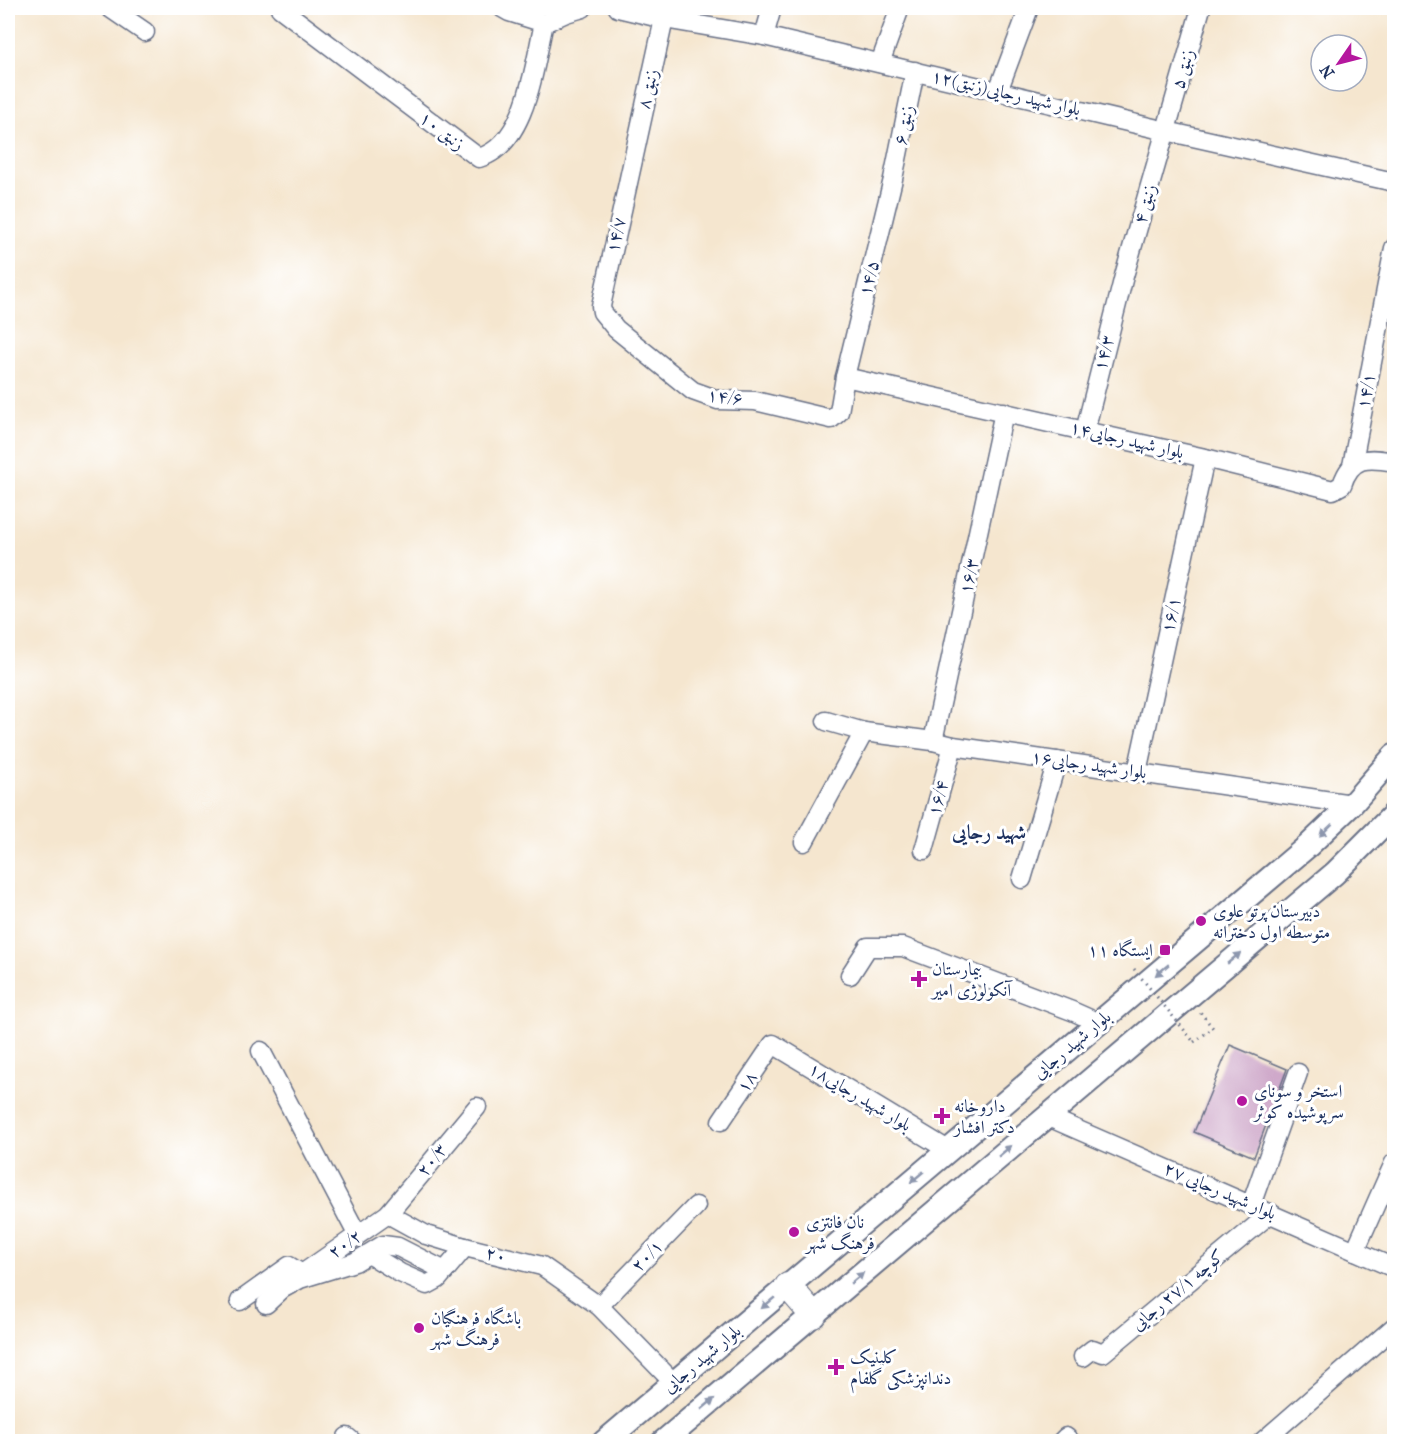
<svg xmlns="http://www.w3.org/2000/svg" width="1402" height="1449" font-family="'IM FELL French Canon',Amiri,serif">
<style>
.building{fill:#cca4c7}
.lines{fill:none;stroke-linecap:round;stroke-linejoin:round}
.minor-casing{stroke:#676f86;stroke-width:21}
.major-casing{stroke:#676f86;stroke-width:26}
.highway-casing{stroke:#676f86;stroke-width:28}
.path{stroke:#676f86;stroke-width:3;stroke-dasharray:1.5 4.5;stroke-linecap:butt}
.minor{stroke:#fff;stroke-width:18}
.major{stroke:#fff;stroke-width:22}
.highway{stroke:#fff;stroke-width:26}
.path-bridge{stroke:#676f86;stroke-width:3;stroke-dasharray:1.5 4.5;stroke-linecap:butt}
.oneway{fill:#8d97ae}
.poi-dot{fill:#b5179e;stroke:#fff;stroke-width:2}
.labels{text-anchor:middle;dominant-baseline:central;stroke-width:6;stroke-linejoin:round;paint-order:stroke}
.street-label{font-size:18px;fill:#1b2f5e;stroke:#fff}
.poi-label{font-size:18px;fill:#1b2f5e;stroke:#fff;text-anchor:start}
.neighbourhood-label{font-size:20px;font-weight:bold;fill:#1b2f5e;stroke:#fff}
</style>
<rect width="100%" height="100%" fill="#fff"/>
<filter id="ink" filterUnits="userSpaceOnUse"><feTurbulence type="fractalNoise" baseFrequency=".0167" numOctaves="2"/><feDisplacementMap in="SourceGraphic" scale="12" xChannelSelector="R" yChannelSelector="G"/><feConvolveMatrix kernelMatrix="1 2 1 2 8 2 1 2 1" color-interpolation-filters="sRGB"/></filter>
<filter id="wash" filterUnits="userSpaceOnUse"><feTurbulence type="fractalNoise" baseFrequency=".008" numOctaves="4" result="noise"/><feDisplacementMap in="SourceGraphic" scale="24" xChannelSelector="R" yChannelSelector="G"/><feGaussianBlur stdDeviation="1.35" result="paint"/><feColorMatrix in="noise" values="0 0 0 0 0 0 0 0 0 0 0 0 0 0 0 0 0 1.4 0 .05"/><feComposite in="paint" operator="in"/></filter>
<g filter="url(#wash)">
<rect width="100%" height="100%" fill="#f5e6cf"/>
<g id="blocks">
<!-- building -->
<path class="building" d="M1230 1045 1287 1069 1254 1157 1194 1132Z"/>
</g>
</g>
<g filter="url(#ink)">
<use href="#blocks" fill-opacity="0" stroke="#676f86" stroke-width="1.5"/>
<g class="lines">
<!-- minor casing -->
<g class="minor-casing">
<g id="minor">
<path d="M110 8 145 32"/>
<path d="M280 8 479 158C527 144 534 65 544 23"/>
<path d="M502 8 509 12 544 23"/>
<path d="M618 8 664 19 764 36 1166 131 1394 182"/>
<path d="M664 19 601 306 602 312 616 329 693 391 718 400 755 401 831 419 839 412 845 377 893 179 915 71"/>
<path d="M544 23 566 13 583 8"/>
<path d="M764 36 772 8"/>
<path d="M880 63 900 8"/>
<path d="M998 91 1029 8"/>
<path d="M845 377 1205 458 1333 490 1342 485C1351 456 1368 457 1394 462"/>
<path d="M1085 431 1124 276 1201 8"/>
<path d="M1352 466 1394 248"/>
<path d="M826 721 864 732 933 741 953 746 1352 804"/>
<path d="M933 741 1004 412"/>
<path d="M1137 772 1205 458"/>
<path d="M804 842 864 732"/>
<path d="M924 850 953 746"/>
<path d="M1022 879 1057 761"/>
<path d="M850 975 868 947H903L1072 1011 1099 1023"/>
<path d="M261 1051 357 1234"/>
<path d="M1046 1116 1394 1268"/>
<path d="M721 1121 773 1044 948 1150"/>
<path d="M1251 1205 1298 1073"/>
<path d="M388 1214 426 1235 465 1247 542 1266 599 1306 674 1383"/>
<path d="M1355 1251 1394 1163"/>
<path d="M369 1254 400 1273 427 1285 438 1279 465 1247"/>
<path d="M240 1301 289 1266 302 1274 388 1214 477 1107"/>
<path d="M266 1304 282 1289 300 1279 355 1262 383 1245 398 1247 445 1271"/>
<path d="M599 1306 696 1206"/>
<path d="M1083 1357 1093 1349 1103 1353 1271 1213"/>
<path d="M347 1437 353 1442"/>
<path d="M1061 1442 1066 1437 1071 1442"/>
<path d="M1262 1442 1394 1327"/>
</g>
</g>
<!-- major casing -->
<g class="major-casing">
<g id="major">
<path d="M604 1442 1309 845 1352 804 1394 756"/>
<path d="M663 1442 1335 873 1394 814"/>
</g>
</g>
<!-- highway casing -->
<g class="highway-casing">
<path id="highway" d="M788 1286 813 1315"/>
</g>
<!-- path -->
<path class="path" d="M1194 1042 1213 1028 1200 1012"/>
<!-- minor -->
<use href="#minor" class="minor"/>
<!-- major -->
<use href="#major" class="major"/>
<!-- highway -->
<use href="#highway" class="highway"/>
<!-- path-bridge -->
<path class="path-bridge" d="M1134 969 1194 1042"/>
</g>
<!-- one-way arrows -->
<defs><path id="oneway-solid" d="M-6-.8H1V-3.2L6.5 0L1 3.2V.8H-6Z" transform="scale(1.5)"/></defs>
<g class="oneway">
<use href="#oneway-solid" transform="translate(1326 830) rotate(136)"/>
<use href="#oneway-solid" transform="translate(1234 958) rotate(-40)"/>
<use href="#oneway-solid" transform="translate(1162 970) rotate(140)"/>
<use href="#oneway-solid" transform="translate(1005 1151) rotate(-40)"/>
<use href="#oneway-solid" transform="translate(917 1177) rotate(140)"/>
<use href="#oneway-solid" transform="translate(857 1278) rotate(-40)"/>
<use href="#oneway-solid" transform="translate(768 1303) rotate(140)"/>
<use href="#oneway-solid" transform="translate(708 1404) rotate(-40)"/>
</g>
</g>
<!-- markers -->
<g class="poi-dot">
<circle cx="1201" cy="921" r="6"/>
<rect x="1159" y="944" width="12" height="12" rx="3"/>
<path d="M916 970h6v6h6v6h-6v6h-6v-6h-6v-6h6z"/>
<circle cx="1242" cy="1101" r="6"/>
<path d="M939 1107h6v6h6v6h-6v6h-6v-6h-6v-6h6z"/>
<circle cx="794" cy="1232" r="6"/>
<circle cx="419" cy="1328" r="6"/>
<path d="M833 1358h6v6h6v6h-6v6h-6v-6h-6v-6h6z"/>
</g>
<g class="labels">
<!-- street labels -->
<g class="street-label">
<text transform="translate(1183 69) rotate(-74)">زنبق ۵</text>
<text transform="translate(648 89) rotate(-77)">زنبق ۸</text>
<text transform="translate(1006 93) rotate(13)">۱۲بلوار شهید رجایی(زنبق)</text>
<text transform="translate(904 125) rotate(-78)">زنبق ۶</text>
<text transform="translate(442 131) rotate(37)">زنبق ۱۰</text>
<text transform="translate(1145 204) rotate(-74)">زنبق ۴</text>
<text transform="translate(616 235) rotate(-78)">۱۴/۷</text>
<text transform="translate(869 278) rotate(-76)">۱۴/۵</text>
<text transform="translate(1104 353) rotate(-76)">۱۴/۳</text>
<text transform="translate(1366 391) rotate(-79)">۱۴/۱</text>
<text transform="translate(725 397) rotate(7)">۱۴/۶</text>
<text transform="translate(1127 440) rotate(13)">بلوار شهید رجایی۱۴</text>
<text transform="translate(969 576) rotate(-78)">۱۶/۳</text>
<text transform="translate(1171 615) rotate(-78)">۱۶/۱</text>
<text transform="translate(1089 765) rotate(8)">بلوار شهید رجایی۱۶</text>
<text transform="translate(938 798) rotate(-75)">۱۶/۴</text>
<text transform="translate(1072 1045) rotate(-40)">بلوار شهید رجایی</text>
<text transform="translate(747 1082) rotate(-56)">۱۸</text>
<text transform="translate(860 1097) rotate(31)">بلوار شهید رجایی۱۸</text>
<text transform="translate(432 1160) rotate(-51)">۲۰/۳</text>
<text transform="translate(1220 1191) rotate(23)">۲۷ بلوار شهید رجایی</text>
<text transform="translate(345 1244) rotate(-35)">۲۰/۲</text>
<text transform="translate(496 1255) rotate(14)">۲۰</text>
<text transform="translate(647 1256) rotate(-46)">۲۰/۱</text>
<text transform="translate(1178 1290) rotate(-40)">کوچه ۲۷/۱ رجایی</text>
<text transform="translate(702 1359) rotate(-40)">بلوار شهید رجایی</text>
</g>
<!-- poi labels -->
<g class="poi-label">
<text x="1213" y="911">دبیرستان پرتو علوی<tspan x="1213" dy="21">متوسطه اول دخترانه</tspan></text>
<text x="1153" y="950" text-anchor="end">ایستگاه ۱۱</text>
<text x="932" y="969">بیمارستان<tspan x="932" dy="21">آنکولوژی امیر</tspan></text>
<text x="1254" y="1091">استخر و سونای<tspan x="1254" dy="21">سرپوشیده کوثر</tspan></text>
<text x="954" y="1106">داروخانه<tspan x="954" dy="21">دکتر افشار</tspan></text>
<text x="806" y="1222">نان فانتزی<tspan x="806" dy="21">فرهنگ شهر</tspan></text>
<text x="431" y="1318">باشگاه فرهنگیان<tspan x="431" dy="21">فرهنگ شهر</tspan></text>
<text x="850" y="1357">کلینیک<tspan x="850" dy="21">دندانپزشکی گلفام</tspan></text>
</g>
<!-- neighbourhood labels -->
<g class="neighbourhood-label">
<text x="989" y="832">شهید رجایی</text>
</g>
</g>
<!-- margin -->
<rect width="1402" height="1449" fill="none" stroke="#fff" stroke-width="30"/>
<!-- north arrow -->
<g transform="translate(1339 63) rotate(235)"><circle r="28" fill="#ffffff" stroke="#a4acbf" stroke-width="1.5"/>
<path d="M0-4.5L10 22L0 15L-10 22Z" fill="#b5179e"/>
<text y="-9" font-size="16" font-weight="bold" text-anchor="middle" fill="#1b2f5e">N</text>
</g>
</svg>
